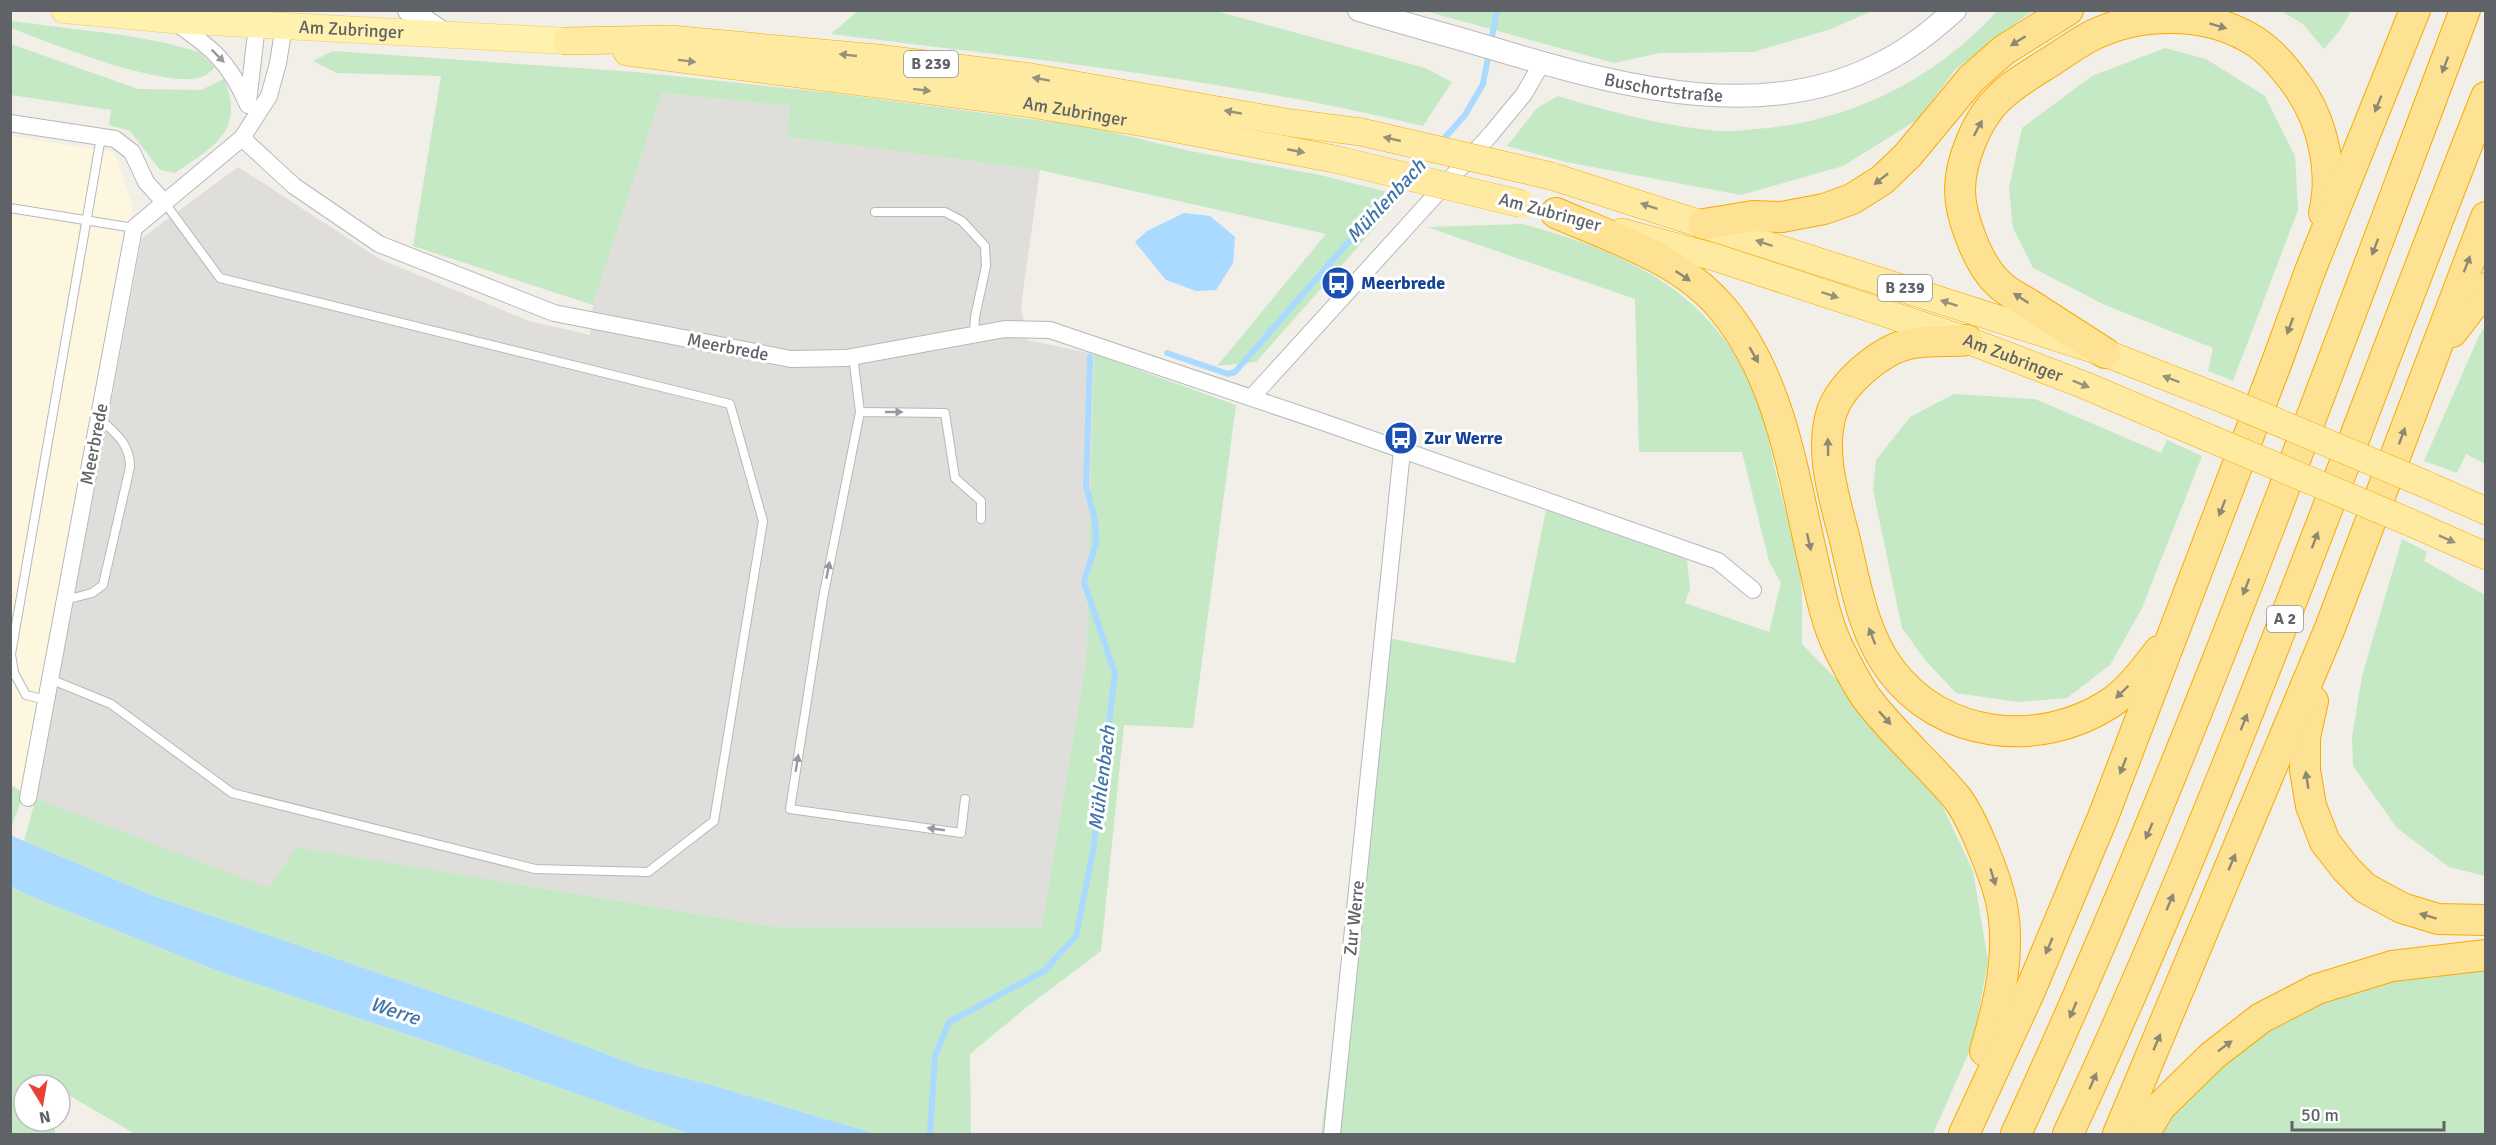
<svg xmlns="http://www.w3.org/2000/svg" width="2496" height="1145" font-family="Signika,sans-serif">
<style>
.commercial{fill:#fef7e0}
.industrial{fill:#e0deda}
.green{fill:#c5e8c5}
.water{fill:#aadaff}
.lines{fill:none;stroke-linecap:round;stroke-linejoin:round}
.stream{stroke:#aadaff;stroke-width:6}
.service-casing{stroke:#b5b8bc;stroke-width:10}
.minor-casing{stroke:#b5b8bc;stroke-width:18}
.secondary-casing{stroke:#b6babf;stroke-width:24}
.primary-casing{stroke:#f2c960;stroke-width:27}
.trunk-casing{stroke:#f9ab00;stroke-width:28}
.motorway-casing{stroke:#f9ab00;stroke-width:32}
.service{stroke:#fff;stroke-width:8}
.minor{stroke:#fff;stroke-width:16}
.secondary{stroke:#fff;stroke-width:22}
.primary{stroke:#fff2af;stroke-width:26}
.trunk{stroke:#feeaa1;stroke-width:27}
.motorway{stroke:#fde293;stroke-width:30}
.trunk-bridge-casing{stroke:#f9ab00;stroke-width:28;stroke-linecap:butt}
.trunk-bridge{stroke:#feeaa1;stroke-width:27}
.oneway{fill:#8e8975}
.oneway2{fill:#97927c}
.oneway3{fill:#979a9d}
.labels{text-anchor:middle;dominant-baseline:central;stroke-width:6;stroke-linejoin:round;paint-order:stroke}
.shield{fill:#fff;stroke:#8f9295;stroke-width:1.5}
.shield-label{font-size:16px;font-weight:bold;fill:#5f6368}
.street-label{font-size:18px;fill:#5f6368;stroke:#fff}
.transit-label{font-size:18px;font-weight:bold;fill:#164399;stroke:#fff;text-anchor:start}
.water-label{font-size:20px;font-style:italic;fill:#4174aa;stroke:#fff}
</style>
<rect width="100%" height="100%" fill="#f1efe8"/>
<!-- commercial -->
<path class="commercial" d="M10 136 114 152 133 207 24 793 10 785Z"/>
<!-- industrial -->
<path class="industrial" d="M662 93 789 106 787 137 1040 170 1021 306 1027 340 1094 354 1086 663 1043 927H776L297 847 268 889 36 798 142 238 238 167 380 259 529 321 590 335 593 305Z"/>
<!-- green -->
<g class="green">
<path d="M1998 10 2032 11 1955 70 1917 120 1843 166 1741 195 1566 162 1507 146 1537 108 1558 96C1610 112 1664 126 1718 131 1730 132 1743 130 1755 129 1848 123 1935 80 1998 10Z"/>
<path d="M858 11H1216L1425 68 1452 82 1423 126C1229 79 1029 59 831 34Z"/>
<path d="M1425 11H1872L1831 29 1753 52 1660 53 1614 63Z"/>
<path d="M2281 11H2351L2340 30 2324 49 2303 24Z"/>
<path d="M10 21 123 35 166 43 199 52 215 67C212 70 208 74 204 76 170 92 48 42 11 28Z"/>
<path d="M11 44 138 89 201 90 224 79C246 131 213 147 175 173L160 170 130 131 109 125 111 110 11 95Z"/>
<path d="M2165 48 2206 59 2265 96 2295 156 2298 210 2233 381 2208 371 2213 348 2105 305 2033 268 2013 228 2009 188 2022 128 2092 76Z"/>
<path d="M333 51 636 72 831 93 1090 127 1190 151 1320 175 1403 196 1256 362 1217 366 1326 234 1040 170 787 137 789 106 662 93 593 305 413 246 441 76 337 73 313 61Z"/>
<path d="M1523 224C1621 251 1707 288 1752 386 1765 415 1770 448 1777 478 1785 512 1797 547 1801 581 1803 601 1802 623 1802 644L1847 690 1941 803 1973 871 1988 961 1973 1043 1933 1134H1321L1329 1073 1342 1075 1388 638 1515 663 1546 510 1687 560 1690 589 1685 603 1769 632 1781 583 1769 561 1742 452H1639L1635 299 1427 227Z"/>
<path d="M2485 327V464L2466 454 2457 473 2424 461 2479 336Z"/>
<path d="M1094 354 1236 405 1193 728 1124 725 1101 951 1028 1006 970 1054 971 1134H876L715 1086 641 1067 521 1022 154 896 24 841 36 798 268 888 297 847 776 927H1042L1086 663Z"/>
<path d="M1954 394 2035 399 2161 453 2167 440 2202 456 2142 608 2110 665 2067 698 2018 702 1956 693 1925 660 1902 628 1873 490 1876 460 1910 417Z"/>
<path d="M2402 539 2427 552 2424 561 2485 595V876L2449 867 2397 828 2353 766 2352 738 2362 676Z"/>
<path d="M11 785 24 793 11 828Z"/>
<path d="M10 886 25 894 218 971 436 1044 690 1134H135L60 1090V1085H24V1121H55V1134H11Z"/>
<path d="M2485 971V1134H2158C2172 1117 2186 1098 2202 1082 2253 1031 2324 995 2394 981 2424 975 2456 974 2485 971Z"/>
</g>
<!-- water -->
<g class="water">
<path d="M1184 213 1210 216 1235 237 1233 263 1216 290 1196 291 1166 280 1135 242 1147 231Z"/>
<path d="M10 835 154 896 521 1022 641 1067 715 1086 876 1134H690L436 1044 218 971 25 894 11 886Z"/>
</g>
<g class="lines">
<!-- stream -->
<g class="stream">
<path d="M1491 42 1497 10"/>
<path d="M1441 142 1465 115 1483 84 1489 52"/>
<path d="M1167 353 1228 374 1235 372 1344 247 1370 223 1405 183"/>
<path d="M930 1134 935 1056 949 1022 1044 971 1076 936 1093 851 1115 674 1084 582 1096 543 1095 520 1086 486 1090 357"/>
</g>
<!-- service casing -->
<g class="service-casing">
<g id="service">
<path d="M10 208 134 228"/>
<path d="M875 212H945L962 221 985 246 986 266 975 317 974 335"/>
<path d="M853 356 860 412"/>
<path d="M65 600 92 593 103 585 130 467C130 443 115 433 99 418"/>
<path d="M50 679 111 704 232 793 535 869 648 872 714 821 763 521 730 404 220 278 165 203"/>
<path d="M46 700 26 695 14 673 11 654 101 137"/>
<path d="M965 799 961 833 790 809 823 598 860 412 945 413 955 478 981 501V519"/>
</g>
</g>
<!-- minor casing -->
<g class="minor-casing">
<g id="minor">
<path d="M173 21C211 47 229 61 248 105"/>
<path d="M248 102 257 25"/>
<path d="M10 123 115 139 132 152 146 182 165 203"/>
<path d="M242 138 294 186 379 244 554 313 791 359 846 358 1005 329 1050 330 1317 420 1718 561 1753 590"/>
<path d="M1252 397 1491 134 1524 94 1542 63"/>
<path d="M28 798 134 228 242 138 269 96 278 63 284 26"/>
<path d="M1332 1134 1402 451"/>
</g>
</g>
<!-- secondary casing -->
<g class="secondary-casing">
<g id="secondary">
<path d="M409 10 444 34"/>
<path id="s1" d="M1359 10C1409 25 1459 38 1508 53 1628 88 1768 125 1885 61 1911 48 1933 30 1955 10"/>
</g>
</g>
<!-- primary casing -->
<g class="primary-casing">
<g id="primary">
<path id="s2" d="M64 10 172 20 567 41"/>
</g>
</g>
<!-- trunk casing -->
<g class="trunk-casing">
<g id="trunk">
<path d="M567 41 670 39 877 58 1031 77 1291 123 1361 132"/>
<path id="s3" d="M627 52 1025 103 1156 125 1334 159"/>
<path d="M1551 176 2105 353 2225 400"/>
<path id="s4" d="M1622 232 1714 257 1967 340 2084 385 2209 438"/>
<path d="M2425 484 2486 511"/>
<path d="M2409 522 2486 556"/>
</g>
</g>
<!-- motorway casing -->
<g class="motorway-casing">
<g id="motorway">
<path d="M1556 213C1613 238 1681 259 1722 308 1782 380 1793 476 1814 564 1820 591 1826 622 1838 647 1846 663 1855 681 1865 696 1892 733 1928 763 1957 798 1973 819 1995 875 2001 901 2012 951 1999 1004 1985 1051"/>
<path d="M1704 224 1753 216 1782 217 1824 209 1852 199 1882 180 1908 155 1971 79 2004 50 2068 10"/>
<path d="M2452 332 2486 288"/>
<path d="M1967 340C1949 342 1927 340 1908 344 1880 351 1842 383 1832 411 1819 451 1834 497 1844 536 1855 581 1862 631 1890 669 1941 739 2039 749 2109 704 2129 691 2145 669 2159 651"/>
<path d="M2105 353C2080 337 2054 320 2029 304 2019 298 2007 292 1999 284 1986 272 1977 254 1971 238 1965 223 1960 206 1960 190 1960 161 1977 119 1998 99 2014 83 2034 72 2053 60 2065 52 2078 43 2091 36 2141 11 2209 11 2256 42 2274 54 2287 71 2299 88 2323 123 2334 172 2324 213"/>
<path d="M2313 701 2305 737V770L2311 806 2325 842 2346 869 2365 888 2402 908 2438 919 2486 920"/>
<path d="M1964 1134 2030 991 2103 817 2278 359 2310 271 2415 10"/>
<path d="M2016 1134C2185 768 2322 388 2465 10"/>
<path d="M2068 1134C2226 797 2349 443 2486 97"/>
<path d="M2118 1134 2330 628 2486 217"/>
<path d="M2144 1134 2160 1107 2212 1056 2261 1018 2317 989 2392 966 2486 955"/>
</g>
</g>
<!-- service -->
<use href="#service" class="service"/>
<!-- minor -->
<use href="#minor" class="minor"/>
<!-- secondary -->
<use href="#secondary" class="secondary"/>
<!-- primary -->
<use href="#primary" class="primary"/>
<!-- trunk -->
<use href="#trunk" class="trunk"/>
<!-- motorway -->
<use href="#motorway" class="motorway"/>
<!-- trunk-bridge casing -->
<g class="trunk-bridge-casing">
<g id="trunk-bridge">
<path d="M1361 132 1551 176"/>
<path d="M1334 159 1522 204"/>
<path d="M2225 400 2425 484"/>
<path d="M2209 438 2409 522"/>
</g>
</g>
<!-- trunk-bridge -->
<use href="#trunk-bridge" class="trunk-bridge"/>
</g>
<!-- one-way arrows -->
<defs><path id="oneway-solid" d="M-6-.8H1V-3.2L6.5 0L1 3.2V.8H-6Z" transform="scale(1.5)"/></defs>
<g class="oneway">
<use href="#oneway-solid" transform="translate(2218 26) rotate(17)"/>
<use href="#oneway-solid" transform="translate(2018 41) rotate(148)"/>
<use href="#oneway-solid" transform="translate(2445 65) rotate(111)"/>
<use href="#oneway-solid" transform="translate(2378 104) rotate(112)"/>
<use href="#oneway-solid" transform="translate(1978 128) rotate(-62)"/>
<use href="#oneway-solid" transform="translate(1881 179) rotate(142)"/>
<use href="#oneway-solid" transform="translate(2375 247) rotate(111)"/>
<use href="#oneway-solid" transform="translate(2467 264) rotate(-69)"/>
<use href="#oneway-solid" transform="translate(1683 276) rotate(34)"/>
<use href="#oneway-solid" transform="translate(2021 298) rotate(-147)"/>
<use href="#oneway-solid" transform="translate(2290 326) rotate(110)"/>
<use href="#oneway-solid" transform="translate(1754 355) rotate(60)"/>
<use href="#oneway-solid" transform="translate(2402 436) rotate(-70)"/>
<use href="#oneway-solid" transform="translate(1828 447) rotate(-91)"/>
<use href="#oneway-solid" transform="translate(2222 508) rotate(111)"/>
<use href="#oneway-solid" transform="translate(2315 540) rotate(-69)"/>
<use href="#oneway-solid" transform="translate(1809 542) rotate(77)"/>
<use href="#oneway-solid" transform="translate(2246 587) rotate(111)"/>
<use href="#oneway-solid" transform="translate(1872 636) rotate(-111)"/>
<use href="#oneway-solid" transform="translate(2122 692) rotate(136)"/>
<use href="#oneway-solid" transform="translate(1885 718) rotate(48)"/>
<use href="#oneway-solid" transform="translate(2244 722) rotate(-68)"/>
<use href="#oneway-solid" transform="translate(2123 766) rotate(111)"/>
<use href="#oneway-solid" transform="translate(2307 780) rotate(-99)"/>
<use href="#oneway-solid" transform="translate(2149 831) rotate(113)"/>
<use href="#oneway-solid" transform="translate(2232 862) rotate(-67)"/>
<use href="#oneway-solid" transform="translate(1993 877) rotate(73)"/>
<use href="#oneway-solid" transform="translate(2170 902) rotate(-67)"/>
<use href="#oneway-solid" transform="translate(2428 916) rotate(-163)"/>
<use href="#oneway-solid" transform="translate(2049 946) rotate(113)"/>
<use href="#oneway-solid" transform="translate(2073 1010) rotate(113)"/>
<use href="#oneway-solid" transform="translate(2157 1042) rotate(-67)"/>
<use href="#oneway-solid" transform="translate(2225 1046) rotate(-37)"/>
<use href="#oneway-solid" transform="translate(2093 1081) rotate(-66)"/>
</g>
<g class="oneway2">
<use href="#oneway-solid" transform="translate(848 55) rotate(-174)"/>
<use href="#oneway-solid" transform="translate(687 61) rotate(7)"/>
<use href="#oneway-solid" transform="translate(1041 79) rotate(-170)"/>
<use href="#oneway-solid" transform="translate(922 90) rotate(7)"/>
<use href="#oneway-solid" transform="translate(1233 112) rotate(-170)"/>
<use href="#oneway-solid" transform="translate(1392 139) rotate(-167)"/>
<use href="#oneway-solid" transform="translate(1296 151) rotate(11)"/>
<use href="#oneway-solid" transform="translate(1649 206) rotate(-162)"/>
<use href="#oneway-solid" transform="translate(1764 243) rotate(-162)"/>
<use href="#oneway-solid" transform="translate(1830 295) rotate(18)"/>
<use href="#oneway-solid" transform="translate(1949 303) rotate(-162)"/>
<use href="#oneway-solid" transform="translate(2171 379) rotate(-159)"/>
<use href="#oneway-solid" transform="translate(2081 384) rotate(22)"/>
<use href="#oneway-solid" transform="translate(2447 539) rotate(24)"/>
</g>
<g class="oneway3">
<use href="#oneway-solid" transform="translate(218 56) rotate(45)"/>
<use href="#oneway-solid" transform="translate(894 412)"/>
<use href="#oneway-solid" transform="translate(828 570) rotate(-79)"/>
<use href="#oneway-solid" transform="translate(797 763) rotate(-81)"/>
<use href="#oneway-solid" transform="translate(936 829) rotate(-172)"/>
</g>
<!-- icons -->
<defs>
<g id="bus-disc" transform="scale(1.725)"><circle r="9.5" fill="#1a4fb4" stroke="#fff"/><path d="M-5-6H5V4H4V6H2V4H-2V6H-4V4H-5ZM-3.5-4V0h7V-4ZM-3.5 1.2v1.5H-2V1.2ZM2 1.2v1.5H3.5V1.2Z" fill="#fff"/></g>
</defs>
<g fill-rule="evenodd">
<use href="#bus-disc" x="1338" y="283"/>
<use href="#bus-disc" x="1401" y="438"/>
</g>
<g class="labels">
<!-- shield labels -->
<g class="shield">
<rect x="904" y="51" width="54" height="26" rx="4.5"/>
<rect x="1878" y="275" width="54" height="26" rx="4.5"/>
<rect x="2267" y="606" width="36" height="26" rx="4.5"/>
</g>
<g class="shield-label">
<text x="931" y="64">B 239</text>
<text x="1905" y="288">B 239</text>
<text x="2285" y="619">A 2</text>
</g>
<!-- street labels -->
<g class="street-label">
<text stroke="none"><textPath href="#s2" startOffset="288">Am Zubringer</textPath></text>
<text stroke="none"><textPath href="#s1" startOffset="315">Buschortstraße</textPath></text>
<text stroke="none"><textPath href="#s3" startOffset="452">Am Zubringer</textPath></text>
<text transform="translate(1550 212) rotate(15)">Am Zubringer</text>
<text transform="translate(728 347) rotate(11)">Meerbrede</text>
<text stroke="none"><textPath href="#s4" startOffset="411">Am Zubringer</textPath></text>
<text transform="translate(94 444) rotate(-79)">Meerbrede</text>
<text transform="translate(1354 918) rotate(-84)">Zur Werre</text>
</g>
<!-- transit labels -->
<g class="transit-label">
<text x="1361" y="283">Meerbrede</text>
<text x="1424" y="438">Zur Werre</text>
</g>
<!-- water labels -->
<g class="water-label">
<text transform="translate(1386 201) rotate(-47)">Mühlenbach</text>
<text transform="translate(1102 778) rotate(-83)">Mühlenbach</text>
<text transform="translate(395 1011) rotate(18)">Werre</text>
</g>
</g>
<!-- border -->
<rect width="2496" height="1145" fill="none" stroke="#5f6368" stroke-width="24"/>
<!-- north arrow -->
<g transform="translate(42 1103) rotate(169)"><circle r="28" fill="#ffffff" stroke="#bfc1c3" stroke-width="1.5"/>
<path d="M0-4.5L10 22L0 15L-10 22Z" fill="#ea4335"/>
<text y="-9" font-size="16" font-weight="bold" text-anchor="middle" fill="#5f6368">N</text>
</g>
<!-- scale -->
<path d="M2292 1121v9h152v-9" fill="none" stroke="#5f6368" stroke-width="3"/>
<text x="2301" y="1121" font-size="18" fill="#5f6368" stroke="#ffffff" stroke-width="4.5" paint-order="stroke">50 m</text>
</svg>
